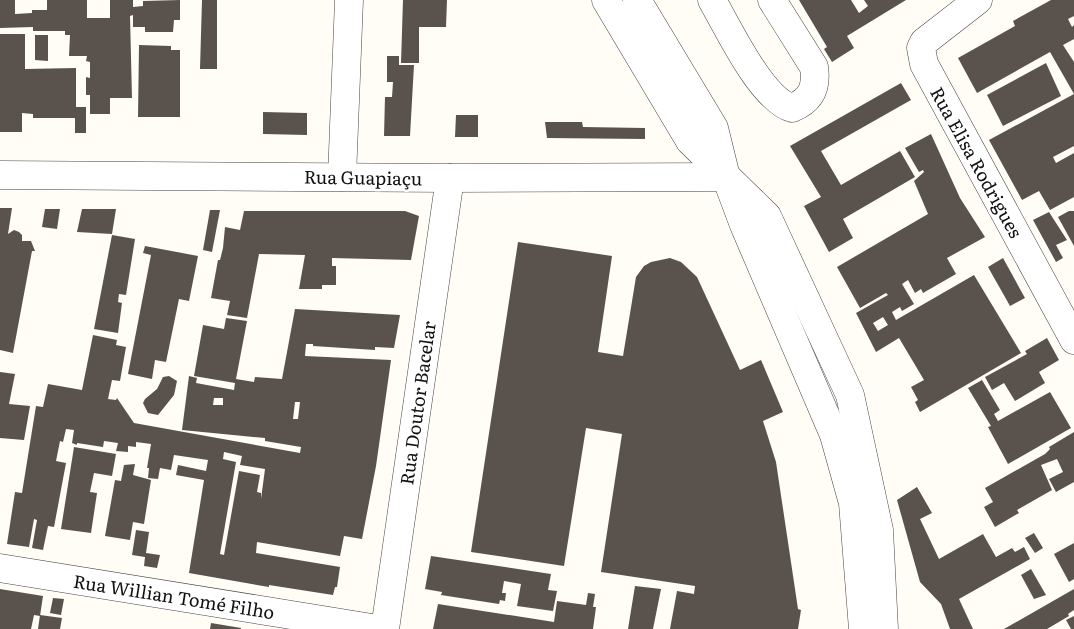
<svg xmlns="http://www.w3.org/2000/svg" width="1074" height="629" font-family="Literata,serif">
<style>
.building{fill:#5a524d;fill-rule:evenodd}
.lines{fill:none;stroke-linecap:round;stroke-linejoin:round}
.minor-casing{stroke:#444;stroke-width:29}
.minor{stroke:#fff;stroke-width:28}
.labels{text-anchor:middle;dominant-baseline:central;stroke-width:5;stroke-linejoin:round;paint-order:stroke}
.street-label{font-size:18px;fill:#111;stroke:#fff}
</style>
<rect width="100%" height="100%" fill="#fffdf5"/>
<!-- building -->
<g class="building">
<path d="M0 0H15V14L32 13V10H47V0H87V18H110V0H133V7L143 6V1L180 0V20H174L173 32H145V27H133V15L130 16 132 98H110V114H90V95H86V77L90 78V62L86 61 87 56H69L70 35H65V31H33V27L0 28Z"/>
<path d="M202 0H217V69H200Z"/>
<path d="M403 0H447L446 27H419V63H401Z"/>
<path d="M799 0H851L859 13 868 6 864 0H906L847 36 854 48 832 62 824 49 827 47Z"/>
<path d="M1051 0H1074V16L1068 19 1072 27 1074 25V39L1063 45 1074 62V94L1050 52 977 93 958 58 1015 26 1013 21Z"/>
<path d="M0 34H25V69L76 68V107H86V133H75V118H33V114L22 113V132H0Z"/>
<path d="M35 35H48V61L35 60Z"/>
<path d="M139 45 171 46V50H180V117H138Z"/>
<path d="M387 56H399V65H414L410 136H384L385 97H392L393 82H387Z"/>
<path d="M1046 63 1061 96 1003 126 987 95Z"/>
<path d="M901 83 911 100 821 151 841 185 900 151 915 177 843 219 853 238 829 252 804 206 821 197 790 146Z"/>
<path d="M1074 94V146L1053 157 1056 163 1074 153V197L1050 210 1039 191 1022 200 989 140Z"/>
<path d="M263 112 307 113V135L263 134Z"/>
<path d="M456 115H478V137H455Z"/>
<path d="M545 122H582L583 127 645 128V139L547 138Z"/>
<path d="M931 134 960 198 985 237 947 258 956 274 923 293 921 289 915 293 908 280 902 284 914 304 902 311 900 307 892 312 896 320 974 275 1021 353 920 412 915 402 918 400 911 387 924 380 899 338 876 352 856 313 888 295 886 293 860 308 837 267 928 214 914 181 924 172 923 170 919 172 905 148ZM883 317 888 325 878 331 873 323Z"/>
<path d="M0 208H12L8 234 14 230 19 232 22 235V241H31L35 251H32L13 353 0 350Z"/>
<path d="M45 209H60L57 229 42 227Z"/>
<path d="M82 209H116L112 234 77 232Z"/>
<path d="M210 210H220L212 252 203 250Z"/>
<path d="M244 211H405L419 216 411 260 332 258V266H336V285H322V289H299L305 255 259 254 247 318 227 315 230 301 211 298 218 260H220L223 248 225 227 240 230Z"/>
<path d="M1069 211H1074V246L1058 217Z"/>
<path d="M1049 212 1067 240 1056 245 1063 258 1056 262 1033 220Z"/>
<path d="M112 235 135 239 126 295 119 294 118 302 122 303 118 333 94 329Z"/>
<path d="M518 242 612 256 598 352 623 356 636 277 644 266 651 262 670 258 681 262 697 277 740 370 761 360 783 412 763 421 776 462 798 609 801 610 798 629H670L677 591 694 594 695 586 601 572 622 434 586 428 564 566 471 552Z"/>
<path d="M145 246 198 256 189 301 179 299 166 362 155 360 152 379 128 374 151 255 143 253Z"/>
<path d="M1003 258 1025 298 1010 306 988 267Z"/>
<path d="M295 309 400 315 394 348 375 347V350L313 346V344H306L305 356 391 360 376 466 362 539 344 536 340 556 257 542 256 553 340 567 337 587H335L333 595 269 585V587L189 573 204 480 176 475 178 465 206 471 208 460 174 455 171 470 160 468 158 479 148 478 149 468H147L151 444 136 442V447L128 446V452L116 451 118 443 104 441 103 447 77 443V445L72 443 74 430 66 429 63 442 60 441 56 461 66 463 54 527 48 526 43 550 32 548 37 520 34 519 29 547 7 544 15 492 22 493 36 406 43 407 48 384 82 390 93 335 117 340 116 345 126 347 120 381 112 380 108 399 116 400 117 398 134 423 300 453 301 447 265 441V438L182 430 189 376 197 378 196 383 234 390 235 383 194 376 203 325 224 329 226 318 247 321 236 379 254 382 255 377 282 379ZM214 398H223V405H213ZM295 402H300L298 419H293ZM224 452 242 456 240 465 265 469 261 499V493L257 492 260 475 239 471 224 555 220 554 236 462 223 459Z"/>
<path d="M1047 338 1059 360 1039 372 1045 383 1015 401 1004 383 992 390 985 377 1027 354 1025 351Z"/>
<path d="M0 372 15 374 9 404 30 406 24 440 0 438Z"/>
<path d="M169 376 177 381 174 395 158 415 148 413 143 403 145 399 157 389 163 377Z"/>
<path d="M982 380 1000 410 994 414 998 421 1050 392 1071 428 1008 464 988 427 991 426 968 388Z"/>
<path d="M1074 432V482L1056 492 1049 479 1063 472 1057 459 1041 465 1052 490 1017 510 1019 513 995 527 984 507 993 502 985 488 1045 454 1050 449 1049 447Z"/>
<path d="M74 447 116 454 112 476 94 473 90 492 97 493 91 533 61 529Z"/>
<path d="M135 464 133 475 151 480 144 524 133 522 130 540 105 536 115 480 121 481 124 465Z"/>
<path d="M917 487 932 513 920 519 939 559 983 534 996 557 1012 548 1015 552 1024 547 1030 559 959 599 973 629H950L941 604 920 582 897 500Z"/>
<path d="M136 530 149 532 146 553 160 555 157 568 144 566 145 557 132 555Z"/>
<path d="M1034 533 1043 548 1035 553 1025 538Z"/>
<path d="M1074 543V579L1069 582 1054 554Z"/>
<path d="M431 556 551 574 548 590 557 591 553 611 517 606 521 584 504 581 502 593H506L505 601 500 600 499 604 441 595 442 592 425 589Z"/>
<path d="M1031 569 1046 595 1034 599 1021 575Z"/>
<path d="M635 586 661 589 653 629H628Z"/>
<path d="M0 589 43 596 40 616 34 615 31 629H0Z"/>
<path d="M1074 589V610L1068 614 1069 616 1047 629H1004Z"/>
<path d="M588 593 595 594 593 607H596L593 629H433L438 604 554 622 557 601 586 605Z"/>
<path d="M53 598 64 599 61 615 50 613Z"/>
<path d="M40 615 62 618 60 629H38Z"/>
<path d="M1074 616V629H1071L1066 620Z"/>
<path d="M211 623 241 628V629H210Z"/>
</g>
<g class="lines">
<!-- minor casing -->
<g class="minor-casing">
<g id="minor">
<path d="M606 0 690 141 767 216 850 395 879 530 884 629"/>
<path d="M637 0 714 128 726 177 744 225 834 435 853 503 863 629"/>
<path d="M712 0C728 28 762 100 792 108 812 100 817 87 814 67L772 0"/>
<path d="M978 0 924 42 921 48 924 64 1074 340"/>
<path d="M0 175 450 178 726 177"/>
<path d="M342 177 349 0"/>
<path d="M0 568 378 629"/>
<path d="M385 629 450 178"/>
</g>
</g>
<!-- minor -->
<use href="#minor" class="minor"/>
</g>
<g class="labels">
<!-- street labels -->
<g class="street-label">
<text transform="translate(977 162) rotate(61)">Rua Elisa Rodrigues</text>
<text transform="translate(363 177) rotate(1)">Rua Guapiaçu</text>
<text transform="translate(417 403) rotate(-82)">Rua Doutor Bacelar</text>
<text transform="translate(174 596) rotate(9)">Rua Willian Tomé Filho</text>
</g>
</g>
</svg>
